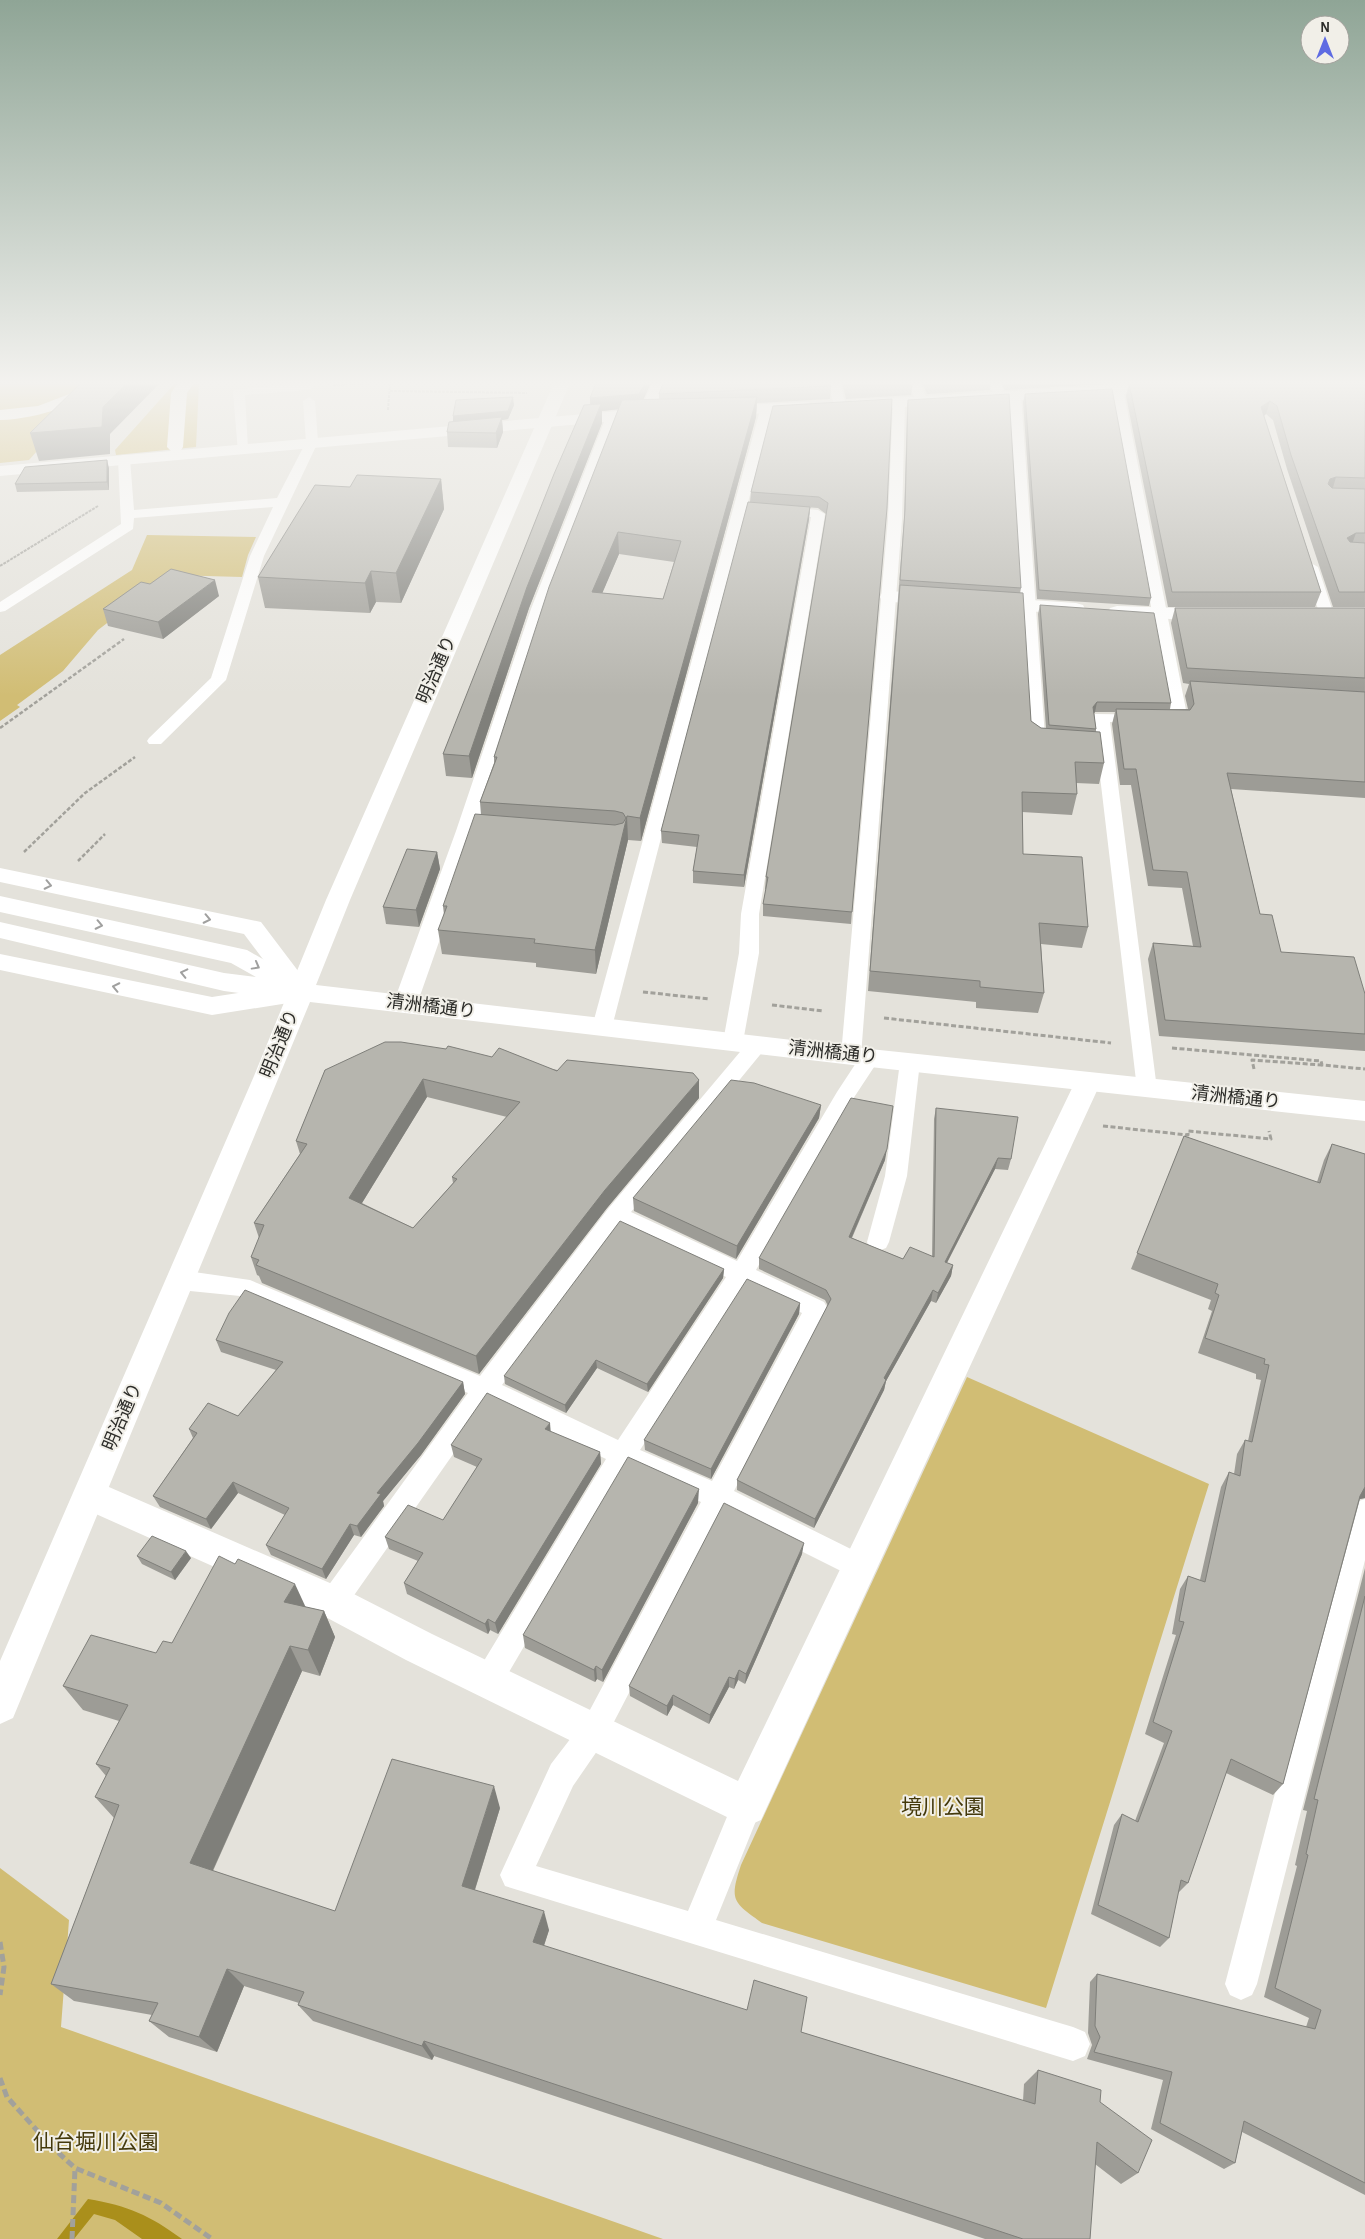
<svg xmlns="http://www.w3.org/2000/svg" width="1365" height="2239" font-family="'Alegreya Sans','Noto Sans JP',sans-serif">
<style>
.green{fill:#d1bd74}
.water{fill:#aa8f1b}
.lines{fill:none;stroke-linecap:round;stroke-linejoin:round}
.path-far3{stroke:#a2a19b;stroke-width:2;stroke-dasharray:3 1;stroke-linecap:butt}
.path-far2{stroke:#a2a19b;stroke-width:2.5;stroke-dasharray:4 2;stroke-linecap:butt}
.path-far1{stroke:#a2a19b;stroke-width:3;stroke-dasharray:5 2.5;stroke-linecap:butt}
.path{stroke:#a2a19b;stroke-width:5;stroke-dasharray:8 4;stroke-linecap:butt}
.lane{fill:#fff;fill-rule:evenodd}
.street{fill:#fff;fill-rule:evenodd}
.secondary{fill:#fff;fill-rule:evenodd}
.primary{fill:#fff;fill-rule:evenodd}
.wall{fill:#9d9c96;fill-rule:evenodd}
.shaded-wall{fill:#7f7f7a}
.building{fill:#b6b5ae;stroke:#7f7f7a;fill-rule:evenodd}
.oneway{stroke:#a0a09f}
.labels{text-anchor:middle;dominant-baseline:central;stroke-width:4;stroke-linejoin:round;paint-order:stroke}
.street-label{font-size:18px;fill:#2c2c29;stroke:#f1efe8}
.near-park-label{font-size:21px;fill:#44390b;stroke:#f1efe8}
</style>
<rect width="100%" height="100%" fill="#e4e2db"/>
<!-- green -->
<g class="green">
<path d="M0 383H116L87 395 29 460 0 463Z"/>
<path d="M175 383H199L196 447 116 455 115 450Z"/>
<path d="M147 535 256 537 248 555 242 577 170 575 98 630 63 671 17 705 20 707 0 721V655L132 570Z"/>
<path d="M967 1377 1209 1484 1046 2008 762 1923C733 1902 729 1901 741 1865Z"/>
<path d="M0 1868 69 1920 61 2027 663 2239H0Z"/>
</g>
<!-- water -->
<path class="water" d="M88 2199C129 2206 149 2215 182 2239H142L115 2220 94 2214 74 2239H57Z"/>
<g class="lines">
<!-- path-far3 -->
<g class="path-far3">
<path d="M333 385 369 383"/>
<path d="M390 391 527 393"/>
<path d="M388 410 390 383"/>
<path d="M0 566 98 506"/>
</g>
<!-- path-far2 -->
<g class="path-far2">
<path d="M0 728 124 639"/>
<path d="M24 852 85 793 135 757"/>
<path d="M78 861 105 834"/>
</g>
<!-- path-far1 -->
<g class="path-far1">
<path d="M643 992 709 999"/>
<path d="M772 1005 823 1011"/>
<path d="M884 1018 1111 1043"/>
<path d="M1172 1048 1321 1061 1322 1065 1365 1069"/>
<path d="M1254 1069 1252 1060 1322 1065"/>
<path d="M1103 1126 1188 1135V1131L1271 1139 1269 1131"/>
</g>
<!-- path -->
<g class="path">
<path d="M0 1942 4 1967 0 1995"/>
<path d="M0 2078 7 2097 51 2146 75 2168 161 2203 212 2239"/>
<path d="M72 2239 75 2168"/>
</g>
<!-- lane -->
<g class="lane">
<path d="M304 383 312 384 314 386 308 390 245 395 248 449 246 452H238L233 392 235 390Z"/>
<path d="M828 383H840L846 406 844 409H836L834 406Z"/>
<path d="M908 383H920L927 400 925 403H917Z"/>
<path d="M988 383H1000L1006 395 1004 398H996Z"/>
<path d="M1117 385 1123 389 1188 720 1180 725 1110 722 1157 1089 1154 1094 1147 1097 1140 1094 1137 1089 1097 751 1037 746 1029 741 1009 395 1015 391 1021 395 1045 737 1096 741 1093 717 1095 714 1171 715 1111 389Z"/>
<path d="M309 397 315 401 318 442 264 556 226 680 161 744H149L147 741 149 738 211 678 250 556 273 507 134 518 133 529 5 611 0 612V602L121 524 118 459 120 456 124 455 130 459 134 510 277 498 306 442 303 401Z"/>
<path d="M899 398 905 402 902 519 861 1056 870 1051 877 1053 880 1058 851 1102 756 1270 824 1302 828 1309 734 1491 869 1558 873 1567 869 1576 859 1580 723 1512 604 1741 573 1786 536 1866 688 1911 736 1795 747 1791 758 1795 762 1806 716 1920 1073 2027 1085 2032 1090 2044 1085 2056 1073 2061 505 1886 500 1875 551 1764 584 1721 701 1502 628 1469 499 1689 489 1693 479 1689 475 1679 479 1669 606 1459 489 1403 343 1611 333 1615 323 1611 319 1602 323 1593 468 1393 240 1296 180 1290 172 1287 168 1280 172 1273 180 1270 250 1280 480 1376 608 1209 750 1040 757 1038 764 1040 767 1045 764 1050 631 1212 737 1261 837 1092 858 1060 851 1062 844 1060 841 1055 888 519 893 402ZM620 1227 726 1277 618 1440 502 1385ZM746 1287 802 1313 712 1481 640 1450Z"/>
<path d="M766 406 772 410 612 1027 609 1032 602 1034 595 1032 592 1027 760 410Z"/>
<path d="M780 507 818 510 825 514 759 914V953L743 1042 740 1047 733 1049 726 1047 723 1042 739 953 741 914 811 517 775 514 773 511Z"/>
<path d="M1311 563 1318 567 1334 615 1332 618H1322L1320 615 1304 567Z"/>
<path d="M910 1055 917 1057 920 1062 907 1176 889 1242 886 1248 878 1251 870 1248 867 1242 885 1176 900 1062 903 1057Z"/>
<path d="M1365 1499V1560L1257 1984 1252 1995 1241 2000 1230 1995 1225 1984 1308 1667 1352 1511 1356 1502Z"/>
</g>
<!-- street -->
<g class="street">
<path d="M98 383H118L115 386C78 402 41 419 0 420V410L38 406Z"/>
<path d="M178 383H194L187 393 183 447 181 450 641 409 652 383H667L656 409 661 413 659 416 621 421 549 609 478 831 415 1010 406 1013 397 1010 393 1004 456 831 531 609 604 422 0 476V466L171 451 167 447 171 393Z"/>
<path d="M1153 383H1237L1229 388 853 410 845 405 853 400Z"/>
<path d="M808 402 816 407 813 410 719 416 711 411 719 406Z"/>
<path d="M889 591 936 594 943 596 945 600 943 604 936 606 882 601 880 597 882 593Z"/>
<path d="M987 597 1076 603 1083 605 1085 609 1083 613 1076 615 980 607 978 603 980 599Z"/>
<path d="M1117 606 1211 609 1218 611 1221 615 1218 619 1211 621 1110 616 1108 612 1110 608Z"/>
<path d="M0 868 261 922 314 992 310 998 301 1001 212 1015 0 970V954L212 997 283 986 244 934 0 882Z"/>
<path d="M1088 1072 1097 1075 1101 1082 761 1820 747 1826 733 1820 406 1660 320 1614 78 1506 73 1495 78 1484 90 1480 102 1484 346 1590 432 1634 738 1781 1075 1082 1079 1075Z"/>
</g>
<!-- secondary -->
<path class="secondary" d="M0 896 247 950 310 986 314 992 310 998 301 1001 224 991 0 938V922L224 973 256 977 231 963 0 912Z"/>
<!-- primary -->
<path class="primary" d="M554 383H570L350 900 316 985 870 1049 1365 1101V1121L870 1067 310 1002 13 1718 0 1724V1661L254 1076 326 900Z"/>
</g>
<!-- wall -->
<g class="wall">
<path d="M842 383H913L911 395 846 399Z"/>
<path d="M922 383H991L990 390 927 394Z"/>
<path d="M1001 383H1122L1005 390Z"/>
<path d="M1129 383H1365V607H1333L1287 469 1273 420 1266 414 1264 416 1321 592 1315 607H1168L1126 396Z"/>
<path d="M831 386 830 399 757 403 756 417 641 841 628 840 596 974 536 967V963L442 954 438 930 444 915 443 906 481 815 480 802 494 763V757L618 409 602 411V423L529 608 472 778 446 776 443 754 590 405V398L643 400 659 399V394ZM619 554 674 562 663 599 602 593Z"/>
<path d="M1025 394 1151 598 1149 606 1037 599 1023 402Z"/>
<path d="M892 399 851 924 763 916V904L766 889H765L766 877 826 514 818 508 805 507H810L809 519 744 887 693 883V871L697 847 662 843 661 831 750 502 751 492Z"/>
<path d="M908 400 1021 588 1020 593 1031 721 1041 728H1046L1038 614 1040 605 1171 703 1170 709H1188L1185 696 1189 684 1183 683 1171 623 1175 608H1365V798L1231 789 1260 914 1281 952 1365 994V1051L1159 1036 1148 959 1153 943 1193 946 1182 888 1148 886 1131 785H1120L1112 724 1115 712H1095L1094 713 1096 729V732L1104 763 1099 784 1076 783 1077 794 1072 815 1022 812 1023 854 1088 927 1082 948 1041 944 1044 993 1038 1013 976 1008V1002L868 991 904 519 907 409Z"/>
<path d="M514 405 508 419 502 420 503 432 497 448 448 447 447 432 453 421Z"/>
<path d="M109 468V490L17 492 15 484Z"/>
<path d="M441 479 444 509 401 603 376 602 370 613 265 608 258 577 350 487Z"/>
<path d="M150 584 219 596 163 639 108 626 103 609Z"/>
<path d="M437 852 440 869 419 927 386 924 383 907Z"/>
<path d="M492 1057 699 1098 607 1208 479 1374 262 1283 259 1276 257 1275 251 1257 259 1238 254 1223 300 1154 296 1141 325 1070ZM427 1097 507 1117 452 1177 453 1183 413 1228 362 1203Z"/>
<path d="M821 1105 819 1118 736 1259 634 1211 633 1198Z"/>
<path d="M936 1108 1011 1159 1008 1170 995 1169 947 1263 953 1265 951 1276 936 1303 931 1301 886 1381 884 1390 814 1528 737 1490V1480L828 1306 825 1300 759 1269V1258L885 1160 852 1238 903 1259 932 1256 934 1119Z"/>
<path d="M1184 1136 1317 1182 1324 1160 1332 1144 1365 1154V1498L1360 1499 1283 1784 1273 1795 1226 1773 1188 1883 1178 1893 1169 1938 1160 1947 1091 1914 1114 1825 1122 1814 1135 1821 1164 1743 1145 1734 1176 1635 1172 1634 1180 1589 1188 1576 1200 1580 1221 1487 1229 1472 1234 1474 1237 1454 1245 1440 1248 1441 1261 1380 1256 1379V1374L1198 1353 1212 1311 1208 1309 1211 1300 1131 1269Z"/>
<path d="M724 1269 723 1278 648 1392 597 1368 566 1413 505 1384 504 1376Z"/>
<path d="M800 1303 799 1314 711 1479 645 1450 644 1440Z"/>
<path d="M216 1340 463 1382 465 1394 421 1455 383 1501 384 1506 361 1537 354 1535 326 1579 271 1555 266 1545 285 1515 238 1493 211 1529 160 1507 153 1496 193 1438 189 1429 238 1416 276 1370 221 1352Z"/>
<path d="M551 1432 600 1452 601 1464 498 1634 490 1630 488 1634 407 1594 404 1583 418 1561 389 1549 385 1537 443 1520 477 1467 454 1457 451 1445Z"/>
<path d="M698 1503 603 1682 597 1679 595 1682 525 1648 523 1635Z"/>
<path d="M802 1554 745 1684 738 1680 734 1689 729 1687 709 1724 673 1705 667 1716 630 1696 629 1686Z"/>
<path d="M137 1556 191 1558 175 1580 142 1564Z"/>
<path d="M235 1564 306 1607 324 1611 335 1637 320 1676 302 1671 213 1871 335 1911 500 1808 475 1890 549 1930 544 1946 801 2032 1023 2101 1024 2084 1038 2070 1100 2102 1138 2173 1121 2184 1095 2164 1090 2239H985L434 2056 432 2060 313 2021 298 2005 299 2003 244 1986 217 2052 169 2037 149 2021 152 2015 74 2001 51 1984 114 1818 95 1797 106 1776 96 1764 119 1721 83 1710 63 1686 156 1653 172 1643Z"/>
<path d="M1365 1568V2195L1242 2132 1235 2163 1224 2169 1151 2129 1163 2080 1087 2059 1092 2045 1088 2033 1090 1982 1097 1974 1306 2027 1309 2018 1264 1997 1297 1866 1295 1865 1307 1811 1303 1810Z"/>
</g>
<!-- shaded-wall -->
<g class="shaded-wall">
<path d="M127 383H160L110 434V454L39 461 30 433 103 407Z"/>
<path d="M645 383H651L640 407 602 411V423L529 608 472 778 469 756 527 587 591 412 590 398Z"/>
<path d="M513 397 514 405 508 419 502 420 503 432 497 448 496 433 453 424V416Z"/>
<path d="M757 397 756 417 641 841 640 818Z"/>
<path d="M1270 401 1266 414 1257 420 1261 407Z"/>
<path d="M107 460 109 468V490L107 482Z"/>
<path d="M1336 477 1332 491 1325 493 1330 479Z"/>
<path d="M441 479 444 509 401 603 396 573Z"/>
<path d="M810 507 809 519 744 887V875Z"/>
<path d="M618 532 619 554 593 615 592 592Z"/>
<path d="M1356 533 1351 547 1347 538Z"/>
<path d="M371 571 376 602 370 613 365 583Z"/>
<path d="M215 580 219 596 163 639 158 622Z"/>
<path d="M1097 702 1095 712 1091 717 1093 707Z"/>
<path d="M627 816 628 840 596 974 595 950Z"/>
<path d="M437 852 440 869 419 927 416 910Z"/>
<path d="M423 1079 427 1097 354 1216 349 1198Z"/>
<path d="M699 1080V1098L607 1208 479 1374 476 1356 605 1190Z"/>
<path d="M821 1105 819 1118 736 1259 737 1246Z"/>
<path d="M887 1149 885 1160 847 1248 849 1237Z"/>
<path d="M998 1158 995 1169 942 1272 945 1262Z"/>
<path d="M953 1265 951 1276 936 1303 938 1293Z"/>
<path d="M724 1269 723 1278 648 1392 647 1384Z"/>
<path d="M933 1290 931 1301 886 1381 884 1390 814 1528 815 1519 884 1378Z"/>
<path d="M800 1303 799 1314 711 1479V1469Z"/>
<path d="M596 1360 597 1368 566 1413 565 1405Z"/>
<path d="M463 1382 465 1394 421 1455 383 1501 384 1506 361 1537 357 1526 377 1493Z"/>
<path d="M550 1423 551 1435 545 1429Z"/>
<path d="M600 1452 601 1464 498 1634 495 1623Z"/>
<path d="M233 1482 238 1493 211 1529 206 1519Z"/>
<path d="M1365 1487V1498L1355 1500Z"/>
<path d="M699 1489 698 1503 603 1682 602 1670Z"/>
<path d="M350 1524 354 1535 326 1579 322 1569Z"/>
<path d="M804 1543 802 1554 745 1684 746 1674Z"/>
<path d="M186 1551 191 1558 175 1580 171 1572Z"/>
<path d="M295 1584 307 1610 284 1602Z"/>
<path d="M324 1611 335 1637 320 1676 308 1650Z"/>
<path d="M488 1619 490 1630 488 1634 485 1624Z"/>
<path d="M290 1646 302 1671 207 1883 190 1863Z"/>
<path d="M596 1666 597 1679 595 1682 594 1670Z"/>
<path d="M739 1670 738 1680 734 1689 735 1679Z"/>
<path d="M729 1677V1687L709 1724 710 1715Z"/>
<path d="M673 1695V1705L667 1716V1706Z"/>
<path d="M494 1786 500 1808 470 1905 462 1886Z"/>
<path d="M544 1911 549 1930 539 1960 533 1942Z"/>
<path d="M227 1969 244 1986 217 2052 199 2037Z"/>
<path d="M424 2041 434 2056 432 2060 422 2046Z"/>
</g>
<!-- building -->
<g class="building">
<path d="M81 383H127L103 407 102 427 30 433Z"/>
<path d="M596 383H645L639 394 590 398Z"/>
<path d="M663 383H830L831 386 659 394Z"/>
<path d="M846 383H888L847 385Z"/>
<path d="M1129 383H1365V478L1336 477 1330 479 1328 484 1332 488 1365 489V533H1356L1347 538 1350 542 1365 543V592H1339L1291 455 1277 406 1270 401 1261 407 1321 592H1172Z"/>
<path d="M1112 389 1151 598 1039 590 1025 394Z"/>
<path d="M1009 394 1021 588 900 580 905 510 908 400Z"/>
<path d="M513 397 508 411 453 416 456 400Z"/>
<path d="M757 397 640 818 627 816 595 950 534 943 535 939 438 930 447 906H443L475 814 615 825 623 823 626 818 623 813 615 811 480 802 497 757H494L549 587 622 400ZM618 532 681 541 663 599 592 592Z"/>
<path d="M892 399 887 508 852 912 763 904 768 877H766L828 503 819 497 751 492 773 406Z"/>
<path d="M601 404 527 587 469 756 443 754 554 474 584 405Z"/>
<path d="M502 417 496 433 447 432 449 422Z"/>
<path d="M107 460V482L15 484 25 467Z"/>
<path d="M357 475 441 479 396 573 371 571 365 583 258 577 315 485 350 487Z"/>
<path d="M748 502 810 507 744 875 693 871 699 835 661 831Z"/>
<path d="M171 569 215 580 158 622 103 609 141 582 150 584Z"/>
<path d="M900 585 1023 593 1031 721 1041 728 1100 732 1104 763 1075 762 1077 794 1022 792 1023 854 1082 857 1088 927 1039 923 1044 993 980 987V981L870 971Z"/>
<path d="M1040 605 1154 613 1171 703 1097 702 1093 707 1096 729 1049 725Z"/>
<path d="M1175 608H1365V678L1187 668Z"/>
<path d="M1190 681 1365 692V782L1227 773 1260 914 1272 915 1281 952 1354 957 1365 994V1034L1165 1020 1153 943 1201 947 1187 872 1153 870 1136 769H1124L1116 709 1190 710 1194 704Z"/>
<path d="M407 849 437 852 416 910 383 907Z"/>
<path d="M385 1042H401L446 1049 448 1046 492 1057 499 1048 557 1071 567 1060 693 1073 699 1080 605 1190 476 1356 256 1265 259 1260 251 1257 264 1225 254 1223 307 1144 296 1141 325 1070ZM423 1079 520 1102 452 1177 457 1179 413 1228 349 1198Z"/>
<path d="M731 1080 754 1083 821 1105 737 1246 633 1198Z"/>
<path d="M851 1098 893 1106 887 1149 849 1237 903 1259 910 1247 934 1257 936 1108 1018 1117 1011 1159 998 1158 945 1262 953 1265 938 1293 933 1290 884 1378 886 1380 815 1519 737 1480 831 1299 826 1290 759 1258Z"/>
<path d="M1184 1136 1320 1183 1332 1144 1365 1154V1487L1360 1496 1283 1784 1231 1759 1188 1883 1181 1880 1169 1938 1098 1905 1122 1814 1138 1822 1172 1731 1153 1722 1184 1622 1179 1621 1188 1576 1205 1582 1229 1472 1240 1476 1245 1440 1252 1442 1269 1365 1264 1364 1265 1359 1205 1338 1219 1295 1215 1293 1218 1284 1137 1253Z"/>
<path d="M620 1221 724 1269 647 1384 596 1360 565 1405 504 1376Z"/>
<path d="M747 1279 800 1303 711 1469 644 1440Z"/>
<path d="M245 1290 463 1382 418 1443 377 1493 381 1494 357 1526 350 1524 322 1569 266 1545 289 1508 233 1482 206 1519 153 1496 197 1433 189 1429 208 1403 238 1416 283 1362 216 1340 229 1313Z"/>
<path d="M487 1393 550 1423 545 1429 600 1452 495 1623 488 1619 485 1624 404 1583 423 1553 385 1537 408 1505 443 1520 482 1459 451 1445Z"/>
<path d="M628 1457 699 1489 602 1670 596 1666 594 1670 523 1635Z"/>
<path d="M724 1503 804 1543 746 1674 739 1670 735 1679 729 1677 710 1715 673 1695 667 1706 629 1686Z"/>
<path d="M152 1536 186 1551 171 1572 137 1556Z"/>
<path d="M219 1556 235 1564 238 1559 295 1584 284 1602 324 1611 308 1650 290 1646 190 1863 335 1911 392 1759 494 1786 462 1886 544 1911 533 1942 747 2010 754 1980 807 1997 801 2032 1035 2104 1038 2070 1101 2090 1100 2102 1152 2140 1138 2173 1097 2142 1090 2239H1023L424 2041 422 2046 298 2005 304 1992 227 1969 199 2037 149 2021 158 2003 51 1984 119 1805 95 1797 110 1768 96 1764 128 1705 63 1686 91 1635 156 1653 163 1641 172 1643Z"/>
<path d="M1365 1596V2183L1244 2121 1235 2163 1160 2123 1172 2072 1094 2052 1100 2037 1095 2026 1097 1974 1315 2029 1321 2010 1275 1988 1308 1855 1306 1854 1318 1800 1314 1799Z"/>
</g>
<!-- one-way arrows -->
<defs><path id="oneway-chevron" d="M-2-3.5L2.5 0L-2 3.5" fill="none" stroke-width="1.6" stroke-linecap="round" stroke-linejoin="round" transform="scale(1.25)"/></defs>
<g class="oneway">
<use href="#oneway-chevron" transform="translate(48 885) rotate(12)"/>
<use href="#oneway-chevron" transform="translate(207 919) rotate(12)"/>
<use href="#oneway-chevron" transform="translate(99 925) rotate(12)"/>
<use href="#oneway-chevron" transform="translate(256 966) rotate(29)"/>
<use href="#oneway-chevron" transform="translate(184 973) rotate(-167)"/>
<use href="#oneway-chevron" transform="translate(116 987) rotate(-168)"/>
</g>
<!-- sky -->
<linearGradient id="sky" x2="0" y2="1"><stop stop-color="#8fa596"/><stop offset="0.55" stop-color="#f3f2ef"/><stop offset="1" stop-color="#f3f2ef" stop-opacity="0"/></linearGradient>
<rect width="1365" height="696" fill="url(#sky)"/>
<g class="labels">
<!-- street labels -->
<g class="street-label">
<text transform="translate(437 670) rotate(-67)">明治通り</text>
<text transform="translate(431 1007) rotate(7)">清洲橋通り</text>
<text transform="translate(280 1044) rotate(-68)">明治通り</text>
<text transform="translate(833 1053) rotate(6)">清洲橋通り</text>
<text transform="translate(1236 1098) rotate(6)">清洲橋通り</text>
<text transform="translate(123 1417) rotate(-67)">明治通り</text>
</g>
<!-- near-park labels -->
<g class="near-park-label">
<text x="943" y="1807">境川公園</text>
<text x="96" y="2142">仙台堀川公園</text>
</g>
</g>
<!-- north arrow -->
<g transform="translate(1325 40)"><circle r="24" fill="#f1efe8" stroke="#a2a19c"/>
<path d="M0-4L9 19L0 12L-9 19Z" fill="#5e6be2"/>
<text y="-8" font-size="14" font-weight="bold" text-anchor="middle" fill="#2c2c29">N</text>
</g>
</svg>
